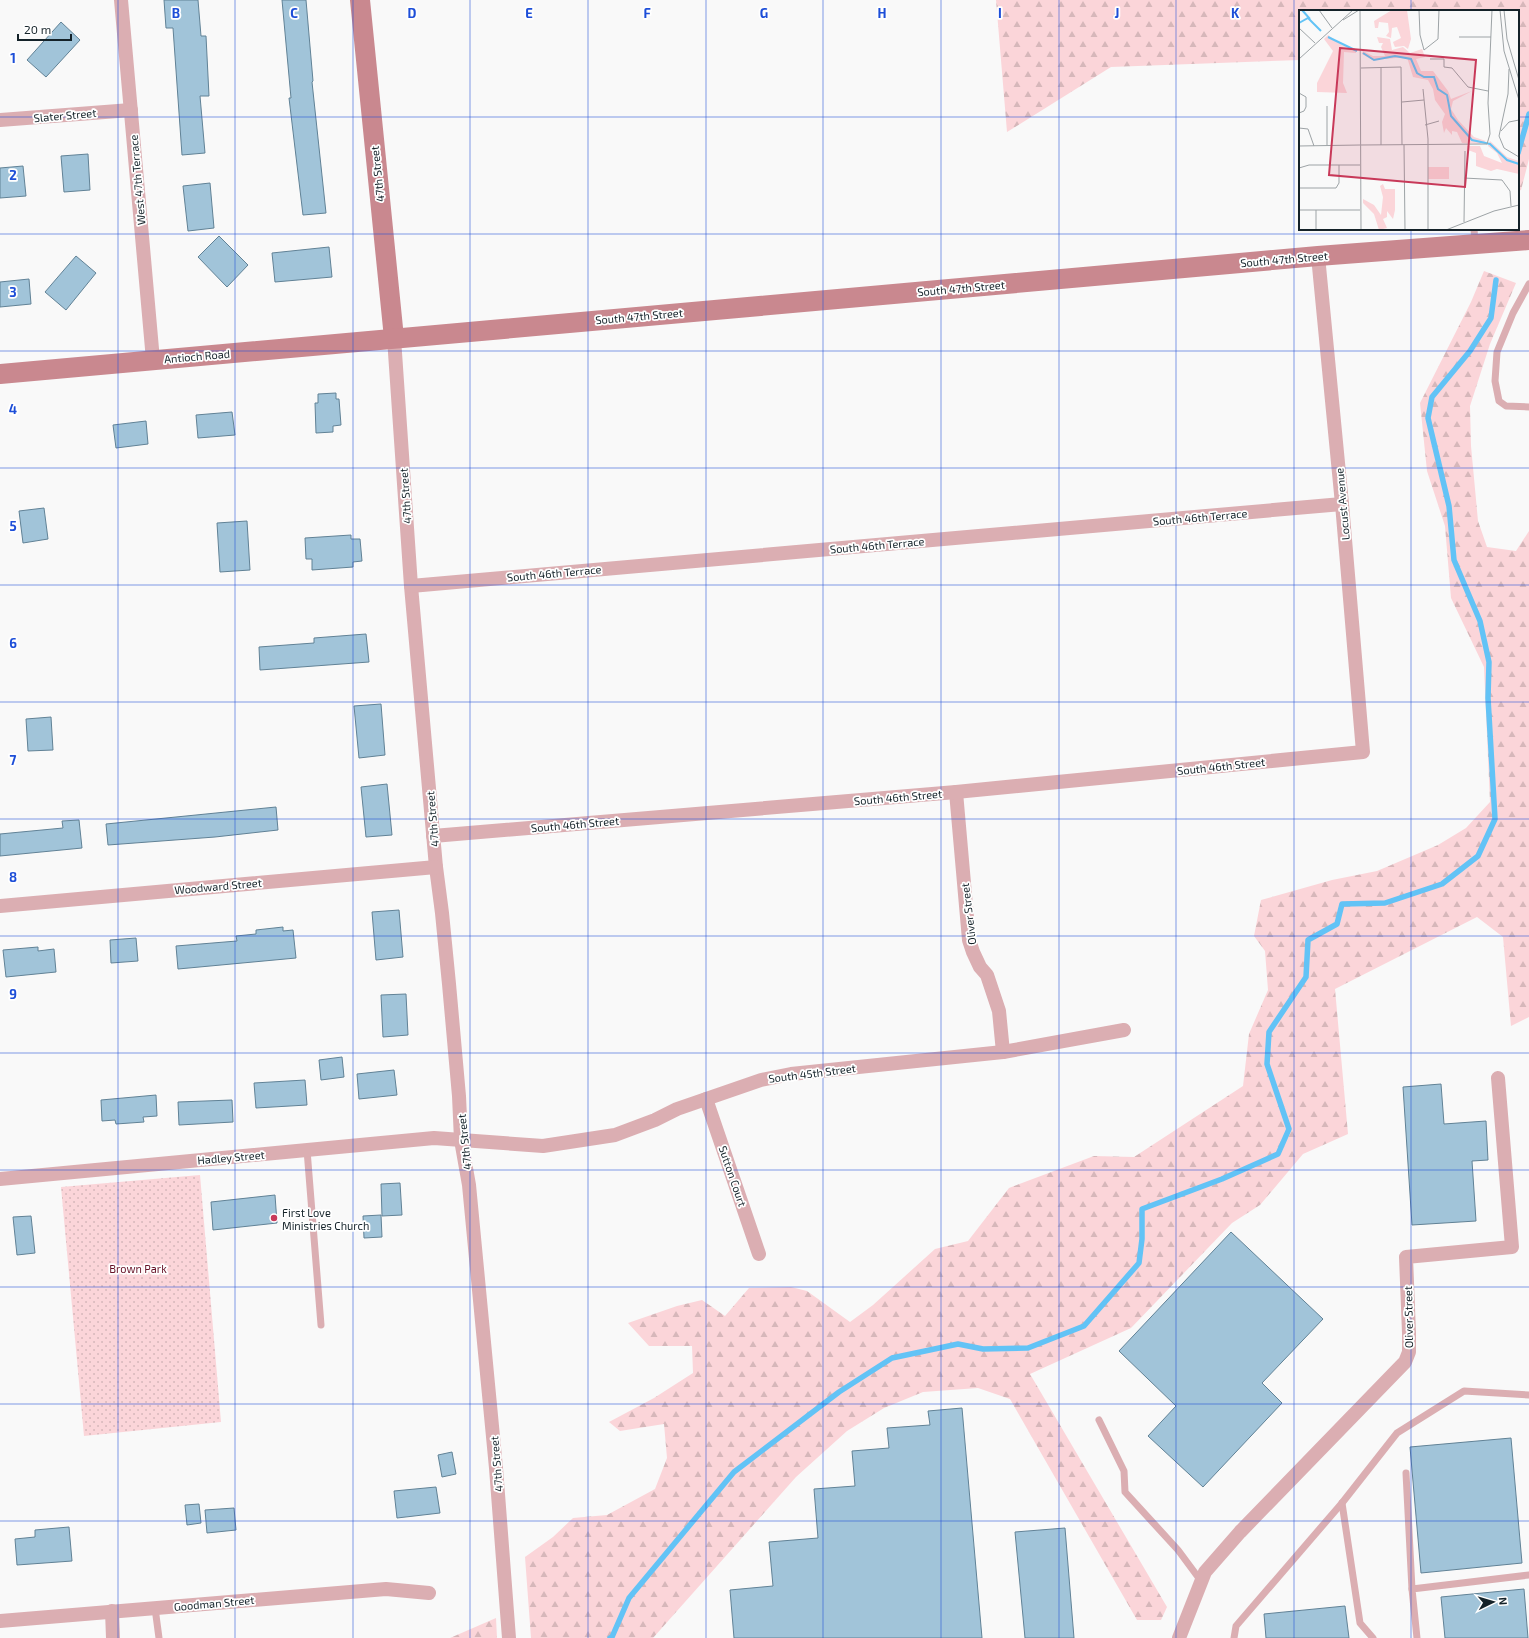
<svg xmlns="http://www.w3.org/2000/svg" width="1529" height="1638" font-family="'Exo 2',sans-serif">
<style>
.forest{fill:url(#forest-firs)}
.park{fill:url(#park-dots)}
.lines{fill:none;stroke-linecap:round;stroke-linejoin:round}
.stream{stroke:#62c3f6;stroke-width:5.5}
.building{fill:#a1c4d9;stroke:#618296}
.lane{stroke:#dbaeb2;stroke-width:7}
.street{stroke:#dbaeb2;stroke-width:14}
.secondary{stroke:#c9888f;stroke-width:20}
.grid{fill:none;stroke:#1d4ed8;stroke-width:1;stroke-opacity:0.55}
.poi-dot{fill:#c83959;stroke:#fff;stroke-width:1.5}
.labels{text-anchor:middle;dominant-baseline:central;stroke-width:3.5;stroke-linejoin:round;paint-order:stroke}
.street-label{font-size:11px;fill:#142229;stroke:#fff}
.poi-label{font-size:11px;fill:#142229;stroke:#fff;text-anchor:start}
.park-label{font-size:11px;fill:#661126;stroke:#fff}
.inset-river{fill:none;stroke:#62c3f6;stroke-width:2}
.inset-road{fill:none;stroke:#9da3a6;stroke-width:1}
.view{fill:#c83959;fill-opacity:0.15;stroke:#c83959;stroke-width:2}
.inset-edge{fill:none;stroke:#142229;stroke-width:2}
.grid-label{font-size:13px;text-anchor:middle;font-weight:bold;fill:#1d4ed8;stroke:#fff;stroke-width:3.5;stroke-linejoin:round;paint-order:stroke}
</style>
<defs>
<pattern id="forest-firs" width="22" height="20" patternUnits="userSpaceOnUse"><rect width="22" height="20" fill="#fbd5d9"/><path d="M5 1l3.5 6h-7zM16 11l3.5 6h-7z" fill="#d6b7ba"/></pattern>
<pattern id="park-dots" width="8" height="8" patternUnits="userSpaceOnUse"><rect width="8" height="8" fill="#fbd5d9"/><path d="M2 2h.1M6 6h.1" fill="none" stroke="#d6b7ba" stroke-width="1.8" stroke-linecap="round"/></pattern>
</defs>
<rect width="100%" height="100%" fill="#f9f9f9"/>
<!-- forest -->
<g class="forest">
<path d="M996 0H1529V159L1521 190 1518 191V11H1300V60L1111 67 1007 132Z"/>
<path d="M1484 271 1516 283 1490 344 1470 406 1471 446 1478 521 1487 547 1516 551 1529 531V1017L1511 1026 1503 937 1477 917 1335 989 1348 1134 1303 1154 1260 1205 1232 1223 1131 1328 1030 1374 1167 1607 1161 1620H1137L1010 1399 978 1388 923 1392 884 1408 847 1431 796 1477 653 1638H531L525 1557 553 1537 573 1518 607 1515 655 1489 667 1458 664 1424 620 1431 609 1422 654 1398 693 1373 692 1346H649L628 1323 677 1306 702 1300 725 1316 749 1288 791 1287 807 1291 850 1322 873 1305 935 1249 968 1241 1009 1188 1094 1156 1134 1157 1243 1086 1249 1034 1268 990 1265 951 1254 936 1261 900 1332 880 1377 871 1438 845 1466 828 1490 802 1484 667 1451 598 1445 526 1427 471 1420 403 1471 302Z"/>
<path d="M496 1618 497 1638H450Z"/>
</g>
<!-- park -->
<path class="park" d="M200 1175 221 1422 84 1436 61 1187Z"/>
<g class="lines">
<!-- stream -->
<g class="stream">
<path d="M1518 153 1529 114"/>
<path d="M610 1638 612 1637 629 1598 734 1472 839 1392 892 1358 958 1344 983 1349 1028 1348 1084 1326 1139 1263 1142 1239V1209L1222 1179 1278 1154 1289 1129 1267 1064 1269 1032 1306 977 1308 940 1337 924 1342 904 1385 903 1442 884 1478 856 1495 819 1488 698 1489 662 1480 621 1454 560 1449 506 1428 418 1432 397 1470 351 1491 318 1496 280"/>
</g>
</g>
<!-- building -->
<g class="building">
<path d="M164 0H198L201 36H206L209 96H200L205 153 182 155 173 28H166Z"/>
<path d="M282 0H306L313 81 312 82 326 213 303 215 289 98H291Z"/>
<path d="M61 22 80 40 46 77 27 60Z"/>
<path d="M88 154 90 190 64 192 61 156Z"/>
<path d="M23 166 26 196 0 198V168Z"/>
<path d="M210 183 214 228 188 231 183 186Z"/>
<path d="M219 236 248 265 227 287 198 257Z"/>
<path d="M329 247 332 277 275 282 272 253Z"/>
<path d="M76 256 96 273 66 310 45 292Z"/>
<path d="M29 279 31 304 0 307V282Z"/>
<path d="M336 393V399H339L341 425 333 426V432L316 433 315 403H318V394Z"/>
<path d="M232 412 235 435 198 438 196 415Z"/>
<path d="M146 421 148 444 116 448 113 425Z"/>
<path d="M44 508 48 539 23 543 19 511Z"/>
<path d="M247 521 250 570 220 572 217 523Z"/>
<path d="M351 535V539H360L362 561 353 562V567L312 570V559H306L305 538Z"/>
<path d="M366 634 369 662 260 670 259 647 314 643V638Z"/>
<path d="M381 704 385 755 359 758 354 706Z"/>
<path d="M51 717 53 750 28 751 26 719Z"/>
<path d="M387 784 392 835 366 837 361 787Z"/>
<path d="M276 807 278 830 215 837 108 845 106 824Z"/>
<path d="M79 820 82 848 0 856V834L63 828 62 821Z"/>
<path d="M399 910 403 957 376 960 372 912Z"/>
<path d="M283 927V931L293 930 296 958 178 969 176 946 237 941 236 936 256 934V930Z"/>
<path d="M136 938 138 961 111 963 110 940Z"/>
<path d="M38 947V951L54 949 56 972 6 977 3 950Z"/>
<path d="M406 994 408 1035 383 1037 381 995Z"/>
<path d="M342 1057 344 1077 321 1080 319 1060Z"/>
<path d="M394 1070 397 1095 359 1099 357 1074Z"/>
<path d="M305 1080 307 1105 256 1108 254 1083Z"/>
<path d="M1441 1084 1444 1124 1486 1121 1488 1160 1472 1161 1476 1221 1412 1225 1403 1087Z"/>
<path d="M156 1095 157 1116 143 1117 144 1122 116 1124 115 1120 102 1121 101 1100Z"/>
<path d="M232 1100 233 1122 179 1125 178 1102Z"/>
<path d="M400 1183 402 1215 382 1216 381 1184Z"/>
<path d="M275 1195 277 1223 213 1230 211 1202Z"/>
<path d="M381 1215 382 1237 364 1238 363 1216Z"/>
<path d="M31 1216 35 1253 17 1255 13 1217Z"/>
<path d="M1231 1232 1323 1319 1262 1383 1282 1403 1203 1487 1148 1436 1176 1406 1119 1351Z"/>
<path d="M962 1408 982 1638H734L730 1590 773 1586 769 1542 818 1538 814 1489 855 1486 852 1451 889 1448 887 1428 930 1425 928 1411Z"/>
<path d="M1511 1438 1522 1563 1421 1573 1410 1447Z"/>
<path d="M452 1452 456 1474 442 1477 438 1455Z"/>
<path d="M436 1487 440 1513 397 1518 394 1491Z"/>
<path d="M199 1504 201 1523 187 1525 185 1505Z"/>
<path d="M234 1508 236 1530 207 1533 205 1510Z"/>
<path d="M69 1527 72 1561 17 1565 15 1539 35 1537V1530Z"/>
<path d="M1065 1528 1074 1638H1025L1015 1532Z"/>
<path d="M1524 1589 1528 1638H1445L1441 1597Z"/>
<path d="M1345 1606 1349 1638H1266L1264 1614Z"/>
</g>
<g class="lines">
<!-- lane -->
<g class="lane">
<path d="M1474 229 1475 243"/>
<path d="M1529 284 1513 313 1497 352 1495 381 1499 401 1506 406 1529 407"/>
<path d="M307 1150 321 1325"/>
<path d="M1099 1420 1124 1471 1125 1492 1178 1550 1201 1581"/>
<path d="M1406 1473 1412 1589"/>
<path d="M1342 1503 1360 1623 1373 1638"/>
<path d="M155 1608 159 1638"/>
<path d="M1234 1638 1236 1626 1342 1503 1397 1433 1464 1391 1529 1395"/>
<path d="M1417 1638 1412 1589 1529 1575"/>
</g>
<!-- street -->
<g class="street">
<path d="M121 0 153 360"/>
<path d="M0 120 131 110"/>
<path d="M394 338 411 586 436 867 442 913 449 984 459 1096 461 1140 469 1185 496 1468 509 1638"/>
<path d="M411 586 1342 504"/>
<path d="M956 792 969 940 973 952 980 967 987 975 999 1011 1003 1052"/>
<path d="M433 836 956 792 1363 752 1342 504 1318 256"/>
<path d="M0 906 436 867"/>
<path d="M706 1099 759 1254"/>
<path d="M0 1179 434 1138 543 1146 615 1135 655 1120 677 1109 761 1080 791 1074 1003 1052 1124 1030"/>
<path d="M112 1611 113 1638"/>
<path d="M0 1621 386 1589 429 1593"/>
<path d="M1179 1638 1205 1572 1240 1532 1405 1362 1409 1352V1333L1406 1257 1512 1247 1498 1078"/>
</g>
<!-- secondary -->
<g class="secondary">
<path d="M360 0 394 338"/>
<path d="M0 374 1318 256 1529 240"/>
</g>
</g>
<!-- grid -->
<path class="grid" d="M118 0V1638M235 0V1638M353 0V1638M470 0V1638M588 0V1638M706 0V1638M823 0V1638M941 0V1638M1059 0V1638M1176 0V1638M1294 0V1638M1411 0V11M0 117H1300M1518 117H1529M1411 229V1638M0 234H1529M0 351H1529M0 468H1529M0 585H1529M0 702H1529M0 819H1529M0 936H1529M0 1053H1529M0 1170H1529M0 1287H1529M0 1404H1529M0 1521H1529"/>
<!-- markers -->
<circle class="poi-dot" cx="274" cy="1218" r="4"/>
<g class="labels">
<!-- street labels -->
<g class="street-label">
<text transform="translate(65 115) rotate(-5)">Slater Street</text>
<text transform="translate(377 174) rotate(-96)">47th Street</text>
<text transform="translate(137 180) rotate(-95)">West 47th Terrace</text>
<text transform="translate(1284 259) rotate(-5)">South 47th Street</text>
<text transform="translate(961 288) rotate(-5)">South 47th Street</text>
<text transform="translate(639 316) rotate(-5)">South 47th Street</text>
<text transform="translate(197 356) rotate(-5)">Antioch Road</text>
<text transform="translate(405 496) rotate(-94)">47th Street</text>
<text transform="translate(1342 504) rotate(-95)">Locust Avenue</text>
<text transform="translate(1200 517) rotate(-5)">South 46th Terrace</text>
<text transform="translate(877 545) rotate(-5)">South 46th Terrace</text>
<text transform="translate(554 573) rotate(-5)">South 46th Terrace</text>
<text transform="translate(1221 766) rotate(-6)">South 46th Street</text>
<text transform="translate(898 797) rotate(-5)">South 46th Street</text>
<text transform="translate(432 819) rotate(-95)">47th Street</text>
<text transform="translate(575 824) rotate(-5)">South 46th Street</text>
<text transform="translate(218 886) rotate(-5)">Woodward Street</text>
<text transform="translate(968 914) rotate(-97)">Oliver Street</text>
<text transform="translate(812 1073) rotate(-7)">South 45th Street</text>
<text transform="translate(464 1142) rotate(-96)">47th Street</text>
<text transform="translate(231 1157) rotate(-5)">Hadley Street</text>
<text transform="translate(733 1176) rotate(71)">Sutton Court</text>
<text transform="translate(1408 1317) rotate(-91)">Oliver Street</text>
<text transform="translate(496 1464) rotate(-95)">47th Street</text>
<text transform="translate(214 1603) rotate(-5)">Goodman Street</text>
</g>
<!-- poi labels -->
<g class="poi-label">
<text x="282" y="1212">First Love<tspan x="282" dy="13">Ministries Church</tspan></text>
</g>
<!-- park labels -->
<g class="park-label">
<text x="138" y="1268">Brown Park</text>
</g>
</g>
<!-- overview -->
<g transform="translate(1299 10)">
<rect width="220" height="220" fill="#f9f9f9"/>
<path d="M93 0H108L112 29 109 39 105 36 96 37 95 35 94 32 102 28 98 17 93 18 92 28 87 26 90 22 89 13 80 12 79 18H76L75 11ZM29 25 43 35 57 40V43L45 42 44 73 48 83 18 82V73L34 41 25 29ZM78 27 91 29 93 40 104 37 111 43 123 39 126 47 117 49 122 61H134L149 81 152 89 173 81 154 91 152 99 159 110 175 127 187 131 181 134 163 133 158 122 153 121V125L147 118 145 123 143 112 146 104 136 90 134 79 129 70 114 67 108 47 74 50 63 44 64 41 74 46H86L82 37 84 33H80ZM191 131 208 147 220 151V164L198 159 192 161 177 156V143L169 140 168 136H181L185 146 203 153 198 143 189 136ZM84 174 86 179H96V200L94 209 88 201V207L84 209 88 218 80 220 75 204 64 193V189L75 195 82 205 84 187 81 176Z" fill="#fbd5d9"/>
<path d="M129 157H150V169H129Z" fill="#fbd5d9"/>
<path class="inset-river" d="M3 0 11 9M0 13 9 8 22 21M29 27 58 41M64 43 75 50 96 46 112 49 118 63 125 67H135L139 79 148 85 152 106 173 130 191 134 208 150 220 154"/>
<path class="inset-road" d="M20 0 33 18M61 0 62 220M120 0 121 25 125 40 139 29 140 0M201 0 205 41 220 90M205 0 208 29 220 70M44 10 60 0M0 18 16 33M160 27H192M0 49 54 0M131 49H145V57L153 58 169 77 189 81M82 57V135M62 58 102 57 103 135M210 59 209 84 200 126 205 138 220 147M124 79 129 129V220M0 83 7 87V97L5 101 0 103M103 92 125 90M126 115 140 111M0 118 9 119 15 136M202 121 210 112 220 110M28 135V96M62 135 188 134 191 124 189 93 193 0M105 135 106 220M0 136 61 135M0 158 10 155H61M165 168 203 170 211 181 212 196M0 178H37L40 173V155M0 200H61M165 212 166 141M17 220V200M147 220 195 201 220 195"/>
<path class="view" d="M41 38 177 50 166 177 30 165Z"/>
<rect width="220" height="220" class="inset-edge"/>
</g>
<g class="grid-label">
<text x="176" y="18">B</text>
<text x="294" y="18">C</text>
<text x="412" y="18">D</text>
<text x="529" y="18">E</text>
<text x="647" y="18">F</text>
<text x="764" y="18">G</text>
<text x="882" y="18">H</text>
<text x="1000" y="18">I</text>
<text x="1117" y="18">J</text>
<text x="1235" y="18">K</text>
<text x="13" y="63">1</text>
<text x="13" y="180">2</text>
<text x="13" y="297">3</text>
<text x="13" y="414">4</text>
<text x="13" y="531">5</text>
<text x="13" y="648">6</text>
<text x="13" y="765">7</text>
<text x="13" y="882">8</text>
<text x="13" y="999">9</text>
</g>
<!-- north arrow -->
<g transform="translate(1493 1602) rotate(85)" stroke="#ffffff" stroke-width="3" paint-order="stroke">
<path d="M0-3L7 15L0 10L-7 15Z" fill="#142229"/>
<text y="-6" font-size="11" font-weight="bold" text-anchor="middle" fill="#142229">N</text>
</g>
<!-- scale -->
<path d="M18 34v6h53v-6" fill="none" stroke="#142229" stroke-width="2"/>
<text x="24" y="34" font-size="12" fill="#142229" stroke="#ffffff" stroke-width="3" paint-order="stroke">20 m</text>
</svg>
